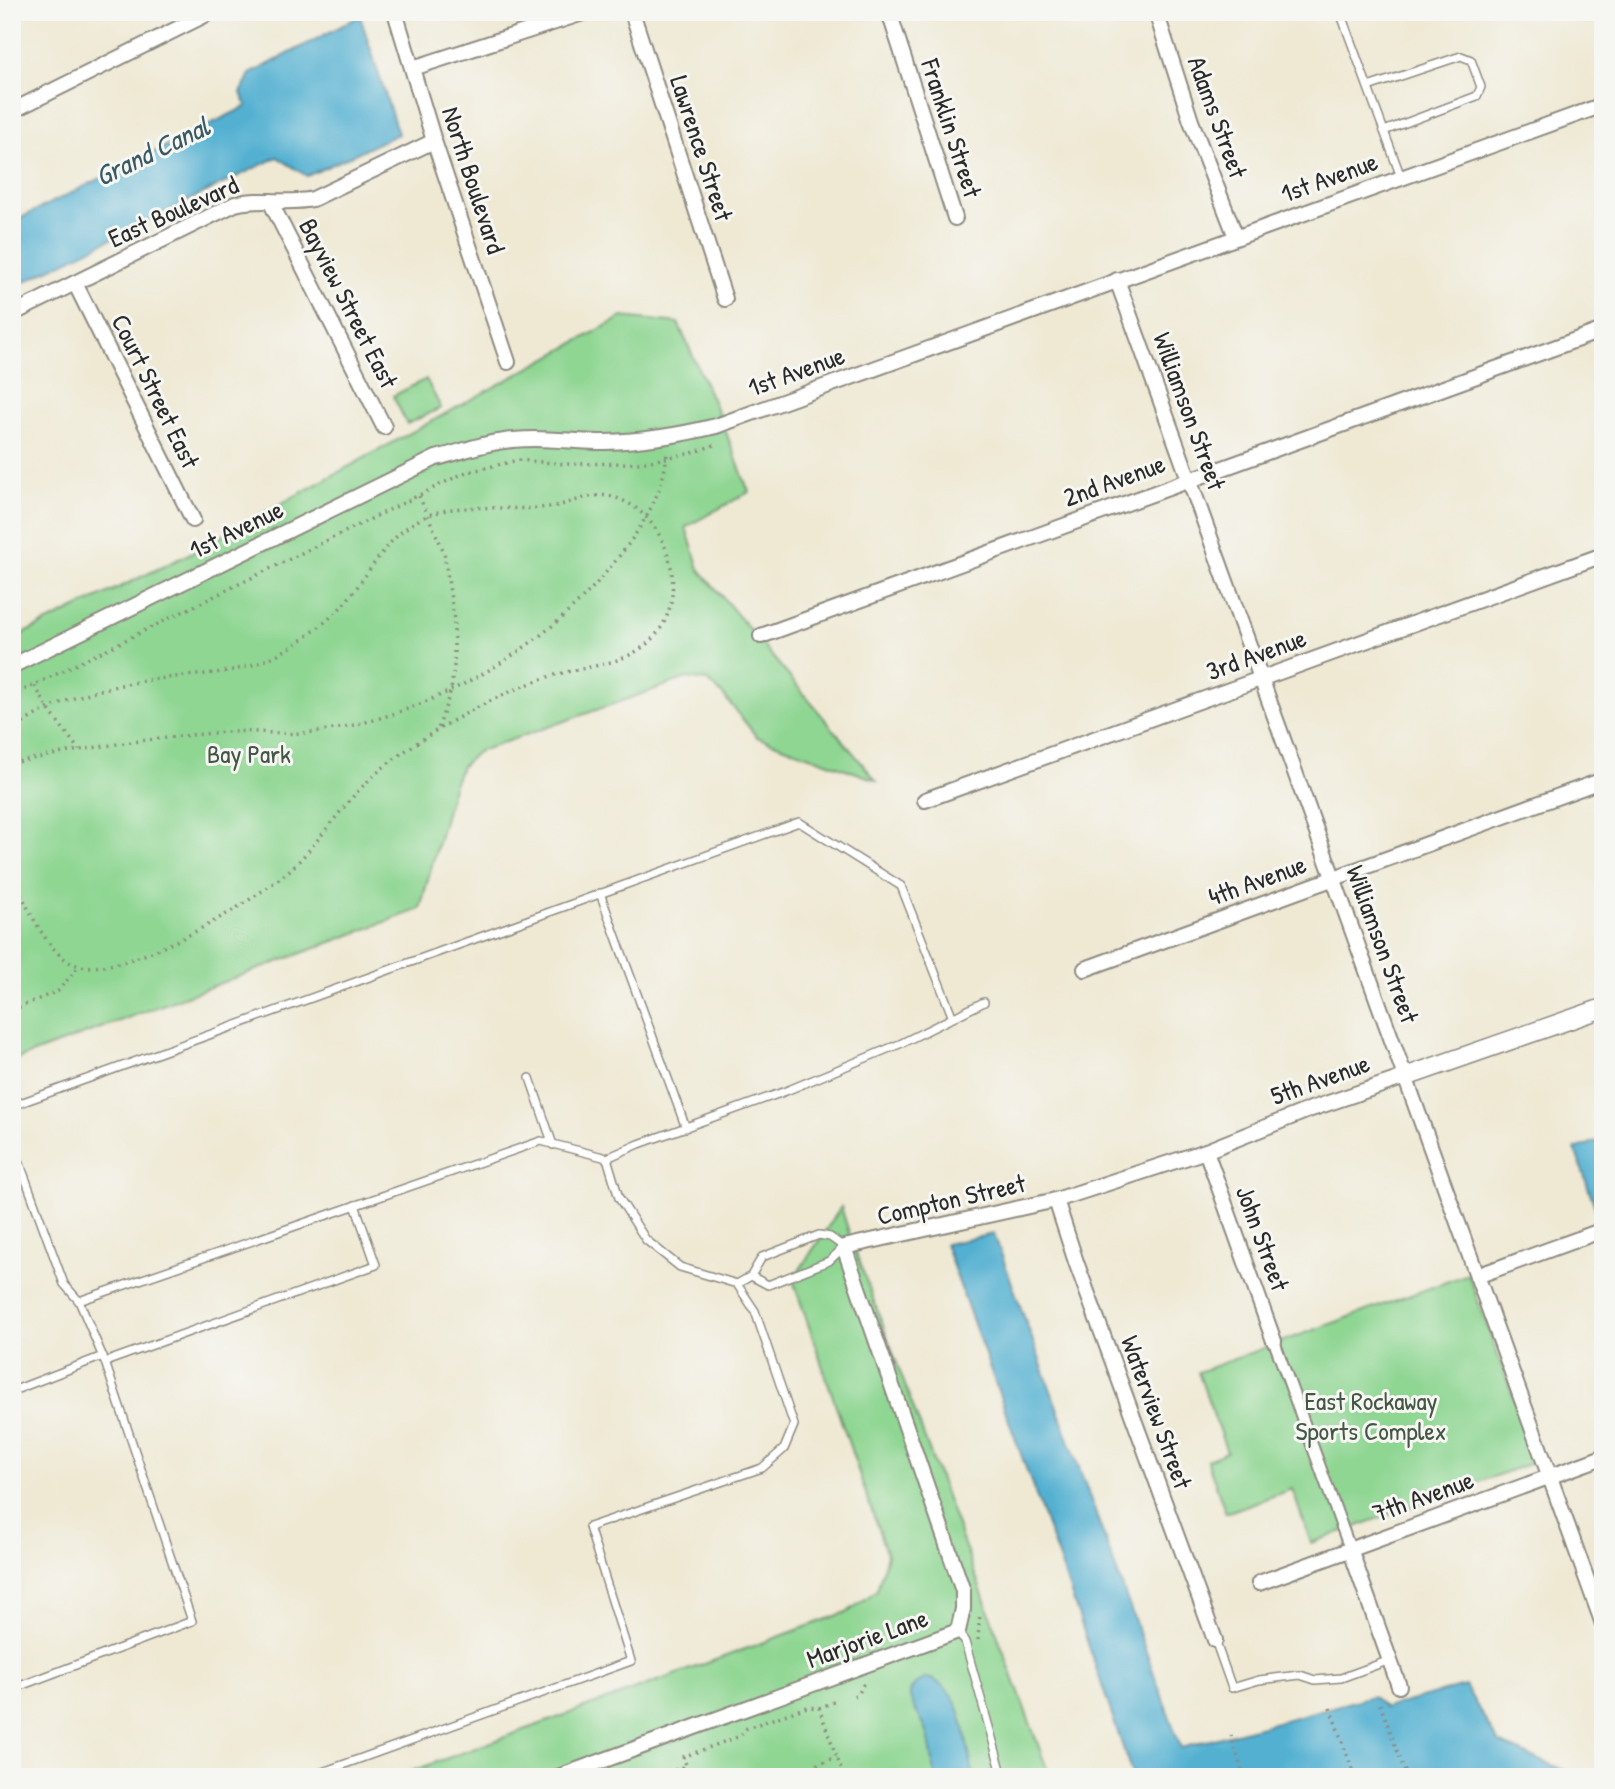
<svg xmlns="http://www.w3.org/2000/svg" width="1615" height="1789" font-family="'Patrick Hand',sans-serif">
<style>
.green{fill:#8ed692;stroke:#5c805e;stroke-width:2}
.water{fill:#53b0d1;stroke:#3f6e7e;stroke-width:2}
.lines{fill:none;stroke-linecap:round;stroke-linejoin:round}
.service-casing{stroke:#8d8a80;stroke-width:10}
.pedestrian-casing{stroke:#8d8a80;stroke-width:14}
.minor-casing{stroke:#8d8a80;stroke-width:18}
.tertiary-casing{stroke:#8d8a80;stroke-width:21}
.path{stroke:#8d8a80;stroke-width:3.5;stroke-dasharray:2 5;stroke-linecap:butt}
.service{stroke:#fff;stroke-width:7}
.pedestrian{stroke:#fff;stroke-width:10}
.minor{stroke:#fff;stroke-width:14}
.tertiary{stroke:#fff;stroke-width:18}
.labels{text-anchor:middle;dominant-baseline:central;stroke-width:6;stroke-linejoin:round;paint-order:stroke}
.street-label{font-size:26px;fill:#2b2b2b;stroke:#f6f6f2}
.park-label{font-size:26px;fill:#445645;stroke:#f6f6f2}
.water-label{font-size:28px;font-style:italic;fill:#395a65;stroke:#f6f6f2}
</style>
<rect width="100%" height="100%" fill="#f6f6f2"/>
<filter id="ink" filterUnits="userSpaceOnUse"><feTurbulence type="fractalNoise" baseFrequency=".0143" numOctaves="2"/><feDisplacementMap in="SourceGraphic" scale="14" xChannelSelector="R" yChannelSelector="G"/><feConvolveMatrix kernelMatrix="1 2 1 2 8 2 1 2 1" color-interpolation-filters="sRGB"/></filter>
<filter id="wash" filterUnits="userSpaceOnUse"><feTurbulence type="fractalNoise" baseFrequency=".00686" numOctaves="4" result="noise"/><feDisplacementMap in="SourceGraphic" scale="28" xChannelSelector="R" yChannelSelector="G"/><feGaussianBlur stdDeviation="1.57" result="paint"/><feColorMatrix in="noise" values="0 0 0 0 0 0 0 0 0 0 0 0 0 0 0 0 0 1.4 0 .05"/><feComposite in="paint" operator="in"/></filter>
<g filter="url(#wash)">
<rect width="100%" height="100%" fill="#efe9d4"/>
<!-- green -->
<g class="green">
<path d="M622 317 678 323 720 417 749 492 686 527 699 569 876 780 757 737 724 696 708 681 687 678 477 752 461 767 453 787 420 909 12 1061V639L189 554Z"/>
<path d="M426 379 441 408 407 424 393 396Z"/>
<path d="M841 1207 852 1242 1050 1777H396L849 1611 877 1590 887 1555 793 1280Z"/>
<path d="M1468 1274 1537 1461 1311 1543 1292 1489 1226 1513 1207 1460 1227 1452 1198 1372Z"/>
</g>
<!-- water -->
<g class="water">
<path d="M360 16 398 134 307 176 277 157 12 288V222L247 106 241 93 250 74Z"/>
<path d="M1603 1139V1207L1596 1210 1575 1149Z"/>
<path d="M994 1234 1181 1748 1372 1696 1385 1708 1465 1686 1499 1743 1580 1777H1133L1065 1576 945 1244Z"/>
<path d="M928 1678C967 1690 964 1743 974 1777H935C933 1762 931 1746 927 1732 920 1712 892 1690 928 1678Z"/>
</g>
</g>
<g filter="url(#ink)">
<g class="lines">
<!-- service casing -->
<g class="service-casing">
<g id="service">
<path d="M1340 12 1401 177"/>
<path d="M1368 87 1461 56 1471 60 1481 87 1477 96 1384 131"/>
<path d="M600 893 686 1128"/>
<path d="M530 1078 553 1145"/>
<path d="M12 1106 799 822 901 886 953 1018"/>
<path d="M12 1142 64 1284 79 1301 105 1362 192 1621 12 1689"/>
<path d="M737 1284 751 1276 762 1257 819 1235 830 1237 844 1247 829 1261 768 1285 751 1276"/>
<path d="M79 1301 541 1141 607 1158 639 1144 786 1091 902 1043 984 1002"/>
<path d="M105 1362 376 1265 355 1205"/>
<path d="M15 1390 103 1356"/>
<path d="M958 1631 965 1642 1003 1777"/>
<path d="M1215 1640 1232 1688 1259 1680 1300 1675 1315 1680 1341 1678 1390 1660"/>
<path d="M309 1777 631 1661 589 1527 762 1468 784 1449 794 1425 755 1311 737 1284 680 1267 646 1240 619 1198 607 1158"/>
</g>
</g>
<!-- pedestrian casing -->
<g class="pedestrian-casing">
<path id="pedestrian" d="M1274 1341 1350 1549"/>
</g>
<!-- minor casing -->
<g class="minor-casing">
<g id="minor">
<path d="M395 12 434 141 508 362"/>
<path d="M632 12 725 299"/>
<path d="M889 12 955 218"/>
<path d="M1156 12 1191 121 1236 237"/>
<path d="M413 68 586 12"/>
<path d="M12 111 211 12"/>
<path d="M270 201 384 427"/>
<path d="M1117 280 1603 1624"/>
<path d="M75 283 193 520"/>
<path d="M12 314 235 204C261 197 286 205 313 199L434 141"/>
<path d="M761 636 1603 330"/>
<path d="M12 666 436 458C457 453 478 445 498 442 534 435 570 442 605 442 644 441 680 435 716 426L1603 105"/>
<path d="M925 800 1603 555"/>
<path d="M1085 969 1603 780"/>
<path d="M1206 1151 1274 1341"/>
<path d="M1056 1200 1076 1262 1215 1640"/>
<path d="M1477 1276 1603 1230"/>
<path d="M1350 1549 1399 1686"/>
<path d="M1259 1583 1603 1457"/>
<path d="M558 1777 958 1631 963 1609V1591L844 1247 1056 1200 1206 1151 1311 1109 1405 1077"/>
</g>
</g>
<!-- tertiary casing -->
<g class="tertiary-casing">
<path id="tertiary" d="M1405 1077 1603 1008"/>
</g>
<!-- path -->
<g class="path">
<path d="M419 496 444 552 454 620V665L451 690 438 729"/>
<path d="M35 686 49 710 79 750"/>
<path d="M12 696 464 473 518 460 565 464 640 463 692 453 717 444"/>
<path d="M12 732C48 700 110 685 157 679 195 674 235 675 270 658 296 646 323 626 343 605 375 568 390 524 442 511 477 503 513 512 549 507 570 505 592 491 613 497 664 511 688 582 662 626 637 668 585 664 545 678 507 691 468 711 434 732 403 751 374 772 351 799 331 822 314 847 292 868 256 901 118 986 71 963 44 949 25 901 12 875"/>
<path d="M12 763C83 748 156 737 228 732 256 730 285 736 313 732 418 720 534 657 602 577 632 542 664 500 667 452"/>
<path d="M12 1010 58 991 80 965"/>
<path d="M978 1640 980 1613"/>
<path d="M854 1696 859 1693 863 1685 867 1683"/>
<path d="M1380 1704 1407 1777"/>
<path d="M819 1708 836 1701"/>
<path d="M1330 1708 1355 1777"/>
<path d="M1231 1735 1244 1777"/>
<path d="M655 1777 686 1766"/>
<path d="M691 1777 683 1757 740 1736 747 1728 807 1707 819 1708 844 1777"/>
<path d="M784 1777 837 1757"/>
</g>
<!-- service -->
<use href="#service" class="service"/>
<!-- pedestrian -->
<use href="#pedestrian" class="pedestrian"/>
<!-- minor -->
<use href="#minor" class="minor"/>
<!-- tertiary -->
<use href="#tertiary" class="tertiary"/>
</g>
</g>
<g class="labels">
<!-- street labels -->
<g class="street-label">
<text transform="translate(1218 117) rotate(70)">Adams Street</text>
<text transform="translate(952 128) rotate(72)">Franklin Street</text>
<text transform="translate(702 148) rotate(72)">Lawrence Street</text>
<text transform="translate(1329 177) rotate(-20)">1st Avenue</text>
<text transform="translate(474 180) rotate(72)">North Boulevard</text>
<text transform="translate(173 211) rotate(-24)">East Boulevard</text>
<text transform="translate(349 303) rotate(63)">Bayview Street East</text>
<text transform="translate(796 371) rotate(-20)">1st Avenue</text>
<text transform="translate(156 391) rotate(64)">Court Street East</text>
<text transform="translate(1190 411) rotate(70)">Williamson Street</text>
<text transform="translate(1114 480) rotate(-20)">2nd Avenue</text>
<text transform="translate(236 529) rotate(-26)">1st Avenue</text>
<text transform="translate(1256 654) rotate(-20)">3rd Avenue</text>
<text transform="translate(1257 880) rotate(-20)">4th Avenue</text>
<text transform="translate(1383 944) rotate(70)">Williamson Street</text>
<text transform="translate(1320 1079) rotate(-20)">5th Avenue</text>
<text transform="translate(951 1199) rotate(-13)">Compton Street</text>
<text transform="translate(1263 1238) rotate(70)">John Street</text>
<text transform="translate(1157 1412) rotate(70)">Waterview Street</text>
<text transform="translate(1423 1496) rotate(-20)">7th Avenue</text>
<text transform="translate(867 1638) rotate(-20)">Marjorie Lane</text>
</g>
<!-- park labels -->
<g class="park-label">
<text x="249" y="753">Bay Park</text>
<text x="1371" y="1400">East Rockaway<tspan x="1371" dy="30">Sports Complex</tspan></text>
</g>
<!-- water labels -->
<g class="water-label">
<text transform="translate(152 151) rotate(-26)">Grand Canal</text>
</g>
</g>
<!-- margin -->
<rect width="1615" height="1789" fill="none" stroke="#f6f6f2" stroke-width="42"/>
</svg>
